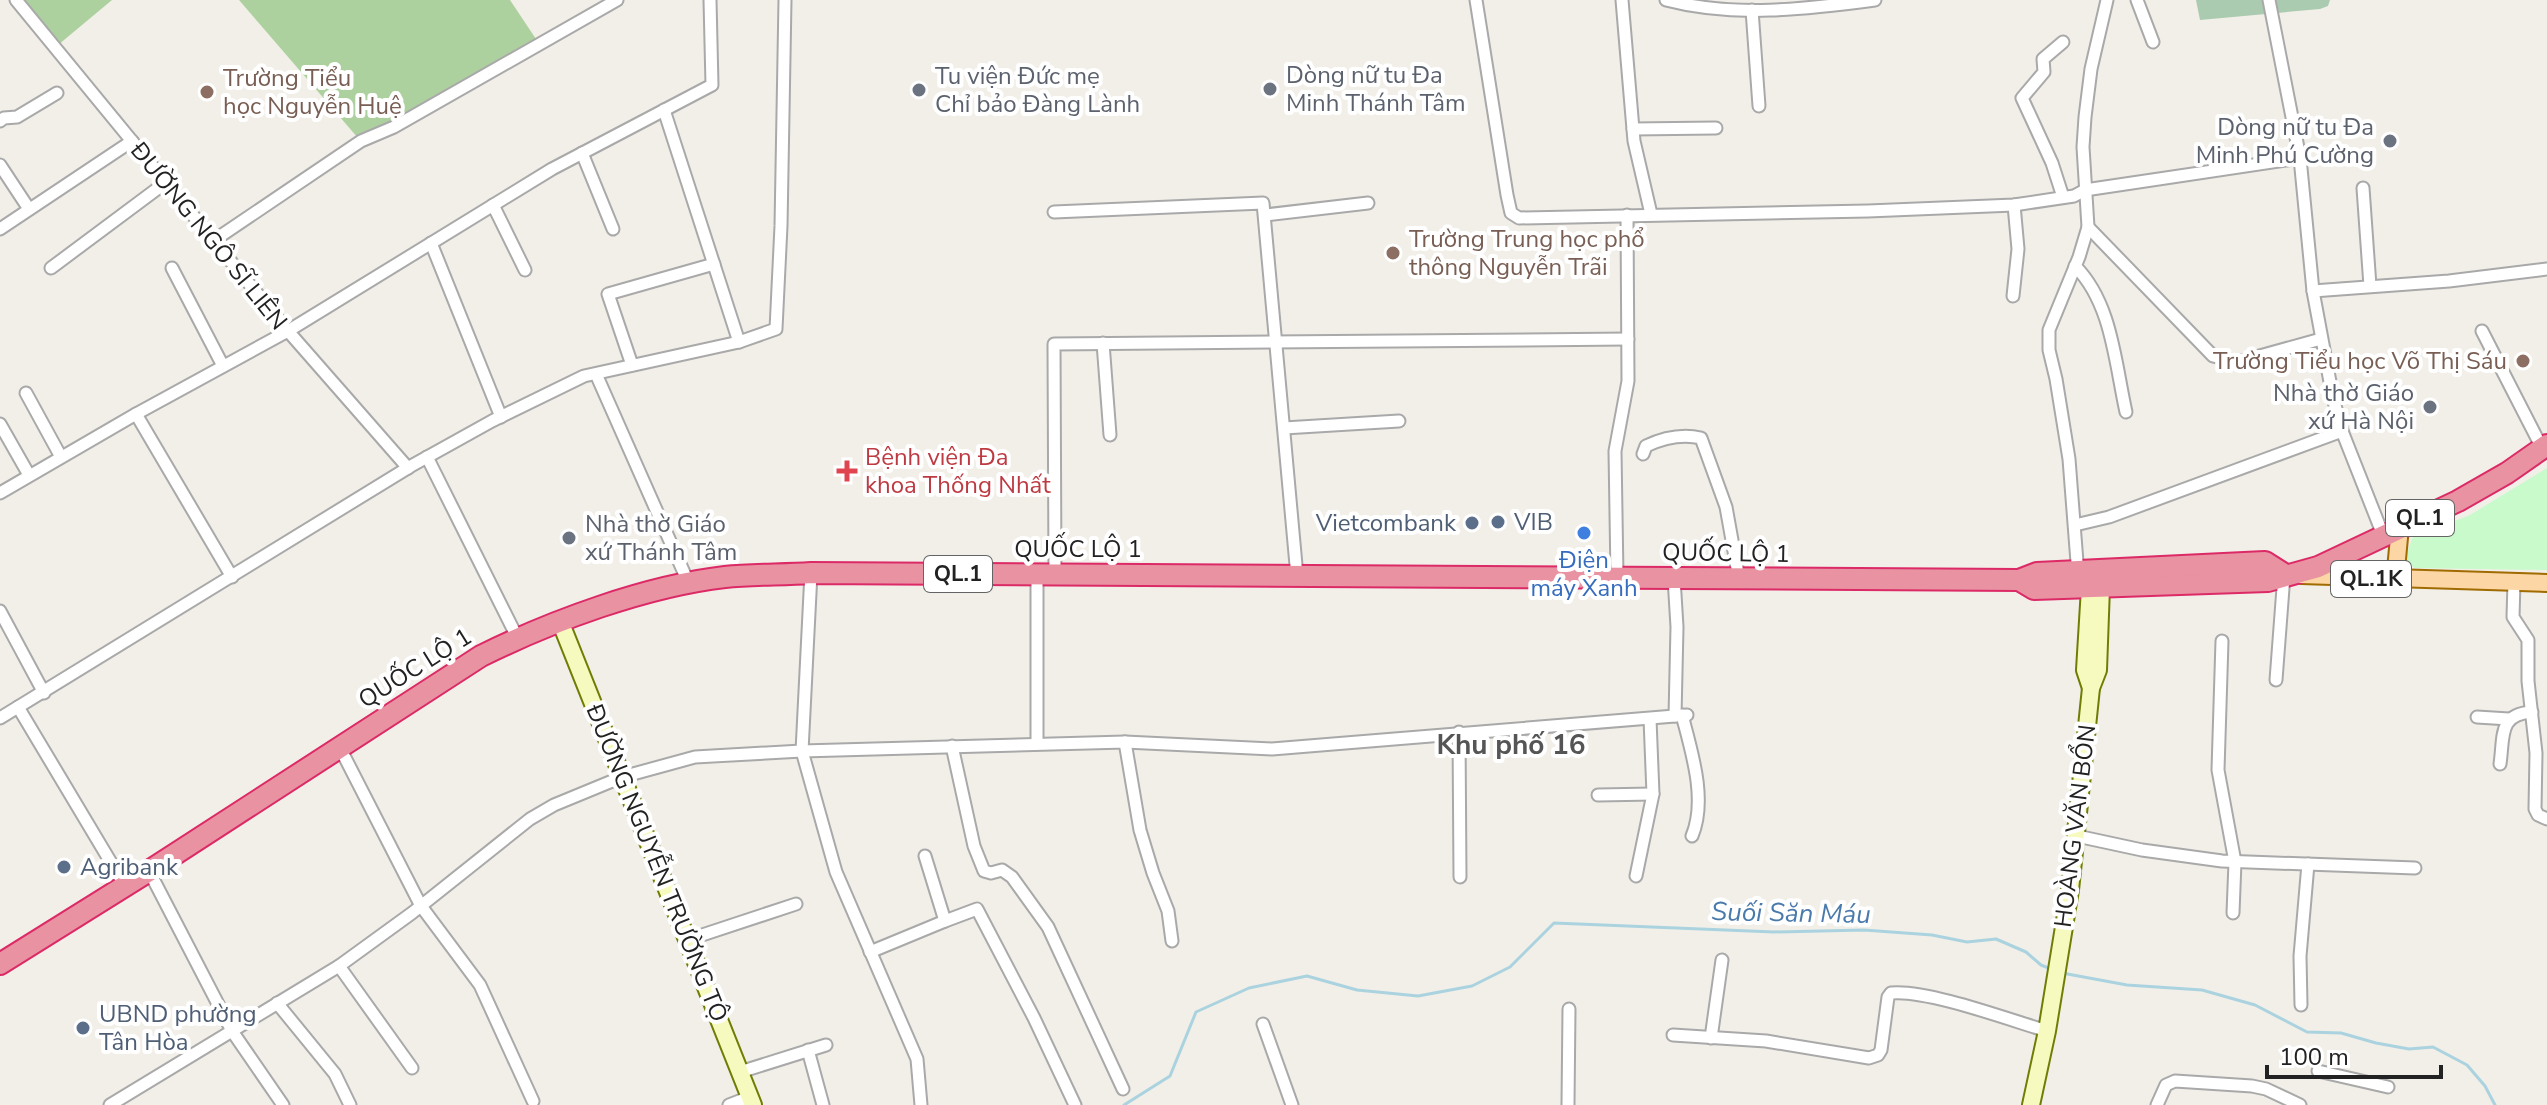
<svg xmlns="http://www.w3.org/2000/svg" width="2547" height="1105" font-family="'Nunito Sans',sans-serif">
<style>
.forest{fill:#add19e}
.cemetery{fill:#aacbaf}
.park{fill:#c8facc}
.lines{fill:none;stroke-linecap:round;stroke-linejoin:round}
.stream{stroke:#aad3df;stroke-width:3}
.street-casing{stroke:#a9a9a9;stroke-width:15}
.secondary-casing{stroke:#707d05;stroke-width:20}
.primary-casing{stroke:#a06b00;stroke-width:20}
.highway-casing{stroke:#dc2a67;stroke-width:24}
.street{stroke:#fff;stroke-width:11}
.secondary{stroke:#f7fabf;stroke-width:16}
.primary{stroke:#fcd6a4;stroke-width:16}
.highway{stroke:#e892a2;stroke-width:20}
.worship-dot{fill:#6b7280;stroke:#fff;stroke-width:3}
.education-dot{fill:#8d6e63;stroke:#fff;stroke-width:3}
.health-dot{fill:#e0444e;stroke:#fff;stroke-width:3}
.service-dot{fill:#5c6f8a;stroke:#fff;stroke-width:3}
.shop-dot{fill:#3f7fe0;stroke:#fff;stroke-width:3}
.labels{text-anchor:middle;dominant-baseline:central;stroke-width:8;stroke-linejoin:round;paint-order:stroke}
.shield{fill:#fff;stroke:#646464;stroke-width:2}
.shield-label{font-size:22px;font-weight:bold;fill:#222}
.worship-label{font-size:24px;fill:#5b616d;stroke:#fff;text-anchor:start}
.education-label{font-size:24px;fill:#785e54;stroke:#fff;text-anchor:start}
.street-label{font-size:24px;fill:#222;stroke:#fff}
.health-label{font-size:24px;fill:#be3a42;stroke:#fff;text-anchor:start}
.service-label{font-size:24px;fill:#4e5e75;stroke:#fff;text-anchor:start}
.shop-label{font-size:24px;fill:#366cbe;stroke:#fff}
.water-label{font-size:26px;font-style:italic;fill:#4a7aab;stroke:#fff}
.quarter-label{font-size:28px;font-weight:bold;fill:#555;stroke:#fff}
</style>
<rect width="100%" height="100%" fill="#f2efe9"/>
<!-- forest -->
<g class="forest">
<path d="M21 0H112L58 45Z"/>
<path d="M239 0H510L538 42 392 123 358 138Z"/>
</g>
<!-- cemetery -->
<path class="cemetery" d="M2196 0H2330L2328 6 2320 9 2200 20Z"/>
<!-- park -->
<path class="park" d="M2547 468V570L2415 568 2407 564 2406 557 2412 538 2470 515Z"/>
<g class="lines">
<!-- stream -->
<g class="stream">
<path d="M2062 973 2127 985 2202 990 2255 1005 2307 1032 2341 1033 2376 1043 2409 1049 2433 1047 2467 1065 2485 1086 2495 1105"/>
<path d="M1124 1105 1170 1076 1196 1012 1249 988 1307 976 1357 990 1418 996 1472 986 1510 967 1554 923 1774 932 1864 930 1932 935 1967 942 1996 939 2026 952 2041 965 2051 969"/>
</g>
<!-- street casing -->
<g class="street-casing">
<g id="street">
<path d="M16 0 288 331 408 468"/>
<path d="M1476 0 1507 195 1511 213 1519 218 1868 211 2014 205 2074 196 2085 190 2300 158"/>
<path d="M1622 0 1634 141 1651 214"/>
<path d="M1666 0C1734 18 1806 9 1875 0"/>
<path d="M2137 0 2153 42"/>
<path d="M2269 0 2300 158 2313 291 2333 398 2342 431 2383 535"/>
<path d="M1752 10 1759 106"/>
<path d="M2063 42 2043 59 2044 72 2022 98 2052 163 2063 197"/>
<path d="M664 110 739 342"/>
<path d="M0 121 4 118 17 117 57 93"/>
<path d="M1633 129 1716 128"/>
<path d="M582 153 613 229"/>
<path d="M0 165 29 209"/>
<path d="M2363 188 2370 286"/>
<path d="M493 205 525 270"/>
<path d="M1054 212 1263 203 1297 576"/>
<path d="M1265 215 1368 203"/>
<path d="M2088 227 2213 356 2238 362 2321 339"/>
<path d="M0 229 132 141"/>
<path d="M213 241 361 141 394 127 617 0"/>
<path d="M431 243 501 417"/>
<path d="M2075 266C2112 303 2115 363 2126 412"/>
<path d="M51 268 165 183"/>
<path d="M172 268 223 366"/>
<path d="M2313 291 2449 281 2547 269"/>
<path d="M2013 296 2018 249 2014 205"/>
<path d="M2482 331 2542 448"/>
<path d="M1103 343 1110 435"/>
<path d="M632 365 608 294 714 264"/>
<path d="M596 374 689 584"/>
<path d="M26 393 61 457"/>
<path d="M136 414 232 577"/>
<path d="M0 424 29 475"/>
<path d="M1284 428 1399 421"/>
<path d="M1643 454 1646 446C1663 438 1683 434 1701 438L1726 507 1739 579"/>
<path d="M427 457 518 639"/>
<path d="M0 493 136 414 288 331 552 169 712 85 710 0"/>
<path d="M2075 525 2109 517 2342 431"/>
<path d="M811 573 802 751 836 872 917 1059 921 1105"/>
<path d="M1055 574 1054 344 1628 339"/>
<path d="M2078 575 2069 459 2056 379 2049 350V330L2079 257 2088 227 2083 147 2085 117 2091 69 2107 0"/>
<path d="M1617 576 1615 451 1628 381 1627 215"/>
<path d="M1674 578 1677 627 1675 716"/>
<path d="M2514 582 2513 617 2528 640V681L2536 753 2535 809 2538 815 2547 819"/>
<path d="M0 611 44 693"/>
<path d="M2222 641 2218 770 2235 862 2233 913"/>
<path d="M2276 680 2284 575"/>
<path d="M18 707 125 886"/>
<path d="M1682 715C1692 753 1707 800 1692 836"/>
<path d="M2477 717 2509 719"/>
<path d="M0 718 411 466 492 421 584 376 739 342 776 329 781 226 785 0"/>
<path d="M1459 732 1460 877"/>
<path d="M1125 742 1140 830 1153 873 1168 911 1172 941"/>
<path d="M1037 744V574"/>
<path d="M339 746 421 906 480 985 533 1101"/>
<path d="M952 746 974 846 984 871 991 873 1002 870 1012 877 1048 927 1123 1089"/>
<path d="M2500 764C2504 737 2498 714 2532 712"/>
<path d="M1598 795 1653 794"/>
<path d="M2077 836 2142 850 2222 861 2415 868"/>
<path d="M925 856 945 921 977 909 1034 1018 1075 1105"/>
<path d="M149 871 232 1031 283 1105"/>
<path d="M1636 876 1653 794 1650 719"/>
<path d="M687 940 796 904"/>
<path d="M870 952 945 921"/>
<path d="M339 966 412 1068"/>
<path d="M277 1003 335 1074 350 1105"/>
<path d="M2301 1005 2300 956 2308 864"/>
<path d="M1263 1024 1292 1105"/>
<path d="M1673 1035 1766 1041 1869 1058 1878 1055 1881 1050 1888 997 1891 993C1926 989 2010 1020 2047 1031"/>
<path d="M1711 1038 1722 960"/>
<path d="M808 1050 823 1105"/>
<path d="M2318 1071 2388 1087"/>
<path d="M740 1072 826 1045"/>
<path d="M110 1105 339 966 412 913 530 819 554 805 622 777 695 757 802 751 1125 742 1272 749 1687 715"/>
<path d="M729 1105 750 1097"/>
<path d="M1568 1105 1569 1009"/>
<path d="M2157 1105 2166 1085 2175 1081 2252 1086 2266 1089 2300 1105"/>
</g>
</g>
<!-- secondary casing -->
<g class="secondary-casing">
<g id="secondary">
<path d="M2090 588 2085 670 2091 688"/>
<path d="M560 621 753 1105"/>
<path d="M2031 1105 2047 1031 2070 890 2091 688 2098 670 2101 587"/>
</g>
</g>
<!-- primary casing -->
<g class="primary-casing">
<g id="primary">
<path d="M2301 575 2547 583"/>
<path d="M2395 580 2400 527"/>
</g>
</g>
<!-- highway casing -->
<g class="highway-casing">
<g id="highway">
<path d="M2019 580 2034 589 2268 581 2318 567 2458 501 2507 473 2547 445"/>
<path d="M0 964 149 871 481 656C552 621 646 586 725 577 753 574 782 575 811 573L2019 580 2037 573 2265 562 2284 574"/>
</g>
</g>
<!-- street -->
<use href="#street" class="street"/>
<!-- secondary -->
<use href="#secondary" class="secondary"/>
<!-- primary -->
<use href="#primary" class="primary"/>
<!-- highway -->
<use href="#highway" class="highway"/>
</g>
<!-- markers -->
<g class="worship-dot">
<circle cx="1270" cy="89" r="8"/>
<circle cx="919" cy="90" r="8"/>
<circle cx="2390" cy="141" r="8"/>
<circle cx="2430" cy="407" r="8"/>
<circle cx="569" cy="538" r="8"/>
</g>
<g class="education-dot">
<circle cx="207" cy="92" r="8"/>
<circle cx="1393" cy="253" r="8"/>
<circle cx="2523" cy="361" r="8"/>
</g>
<path class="health-dot" d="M843 459h8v8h8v8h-8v8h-8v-8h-8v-8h8z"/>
<g class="service-dot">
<circle cx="1498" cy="522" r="8"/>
<circle cx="1472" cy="523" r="8"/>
<circle cx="64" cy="867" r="8"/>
<circle cx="83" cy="1028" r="8"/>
</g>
<circle class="shop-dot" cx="1584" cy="533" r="8"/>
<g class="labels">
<!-- shield labels -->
<g class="shield">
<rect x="2386" y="500" width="68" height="36" rx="6"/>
<rect x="924" y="556" width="68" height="36" rx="6"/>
<rect x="2331" y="561" width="80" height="36" rx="6"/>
</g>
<g class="shield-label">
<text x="2420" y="518">QL.1</text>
<text x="958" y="574">QL.1</text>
<text x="2371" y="579">QL.1K</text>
</g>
<!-- worship labels -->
<g class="worship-label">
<text x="1286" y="75">Dòng nữ tu Đa<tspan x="1286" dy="28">Minh Thánh Tâm</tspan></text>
<text x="935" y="76">Tu viện Đức mẹ<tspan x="935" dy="28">Chỉ bảo Đàng Lành</tspan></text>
<text x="2374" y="127" text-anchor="end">Dòng nữ tu Đa<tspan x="2374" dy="28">Minh Phú Cường</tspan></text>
<text x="2414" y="393" text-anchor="end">Nhà thờ Giáo<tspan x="2414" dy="28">xứ Hà Nội</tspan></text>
<text x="585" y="524">Nhà thờ Giáo<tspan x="585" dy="28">xứ Thánh Tâm</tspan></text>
</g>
<!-- education labels -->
<g class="education-label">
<text x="223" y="78">Trường Tiểu<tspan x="223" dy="28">học Nguyễn Huệ</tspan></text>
<text x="1409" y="239">Trường Trung học phổ<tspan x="1409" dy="28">thông Nguyễn Trãi</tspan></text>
<text x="2507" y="361" text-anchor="end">Trường Tiểu học Võ Thị Sáu</text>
</g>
<!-- street labels -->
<g class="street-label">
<text transform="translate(209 236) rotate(51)">ĐƯỜNG NGÔ SĨ LIÊN</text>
<text x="1078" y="549">QUỐC LỘ 1</text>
<text transform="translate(1726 553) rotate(1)">QUỐC LỘ 1</text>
<text transform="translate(415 668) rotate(-32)">QUỐC LỘ 1</text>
<text transform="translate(2075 826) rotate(-83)">HOÀNG VĂN BỔN</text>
<text transform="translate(657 863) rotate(68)">ĐƯỜNG NGUYỄN TRƯỜNG TỘ</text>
</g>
<!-- health labels -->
<g class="health-label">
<text x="865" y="457">Bệnh viện Đa<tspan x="865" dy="28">khoa Thống Nhất</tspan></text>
</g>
<!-- service labels -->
<g class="service-label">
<text x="1514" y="522">VIB</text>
<text x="1456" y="523" text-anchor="end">Vietcombank</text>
<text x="80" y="867">Agribank</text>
<text x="99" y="1014">UBND phường<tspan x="99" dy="28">Tân Hòa</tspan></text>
</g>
<!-- shop labels -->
<g class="shop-label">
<text x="1584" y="560">Điện<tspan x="1584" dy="28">máy Xanh</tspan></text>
</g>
<!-- water labels -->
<g class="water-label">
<text transform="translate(1791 913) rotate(1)">Suối Săn Máu</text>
</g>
<!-- quarter labels -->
<g class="quarter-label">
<text x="1511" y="745">Khu phố 16</text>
</g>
</g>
<!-- scale -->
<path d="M2267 1065v12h174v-12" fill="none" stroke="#222222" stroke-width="4"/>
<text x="2279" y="1065" font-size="24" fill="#222222" stroke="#ffffff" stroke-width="6" paint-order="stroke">100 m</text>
</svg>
